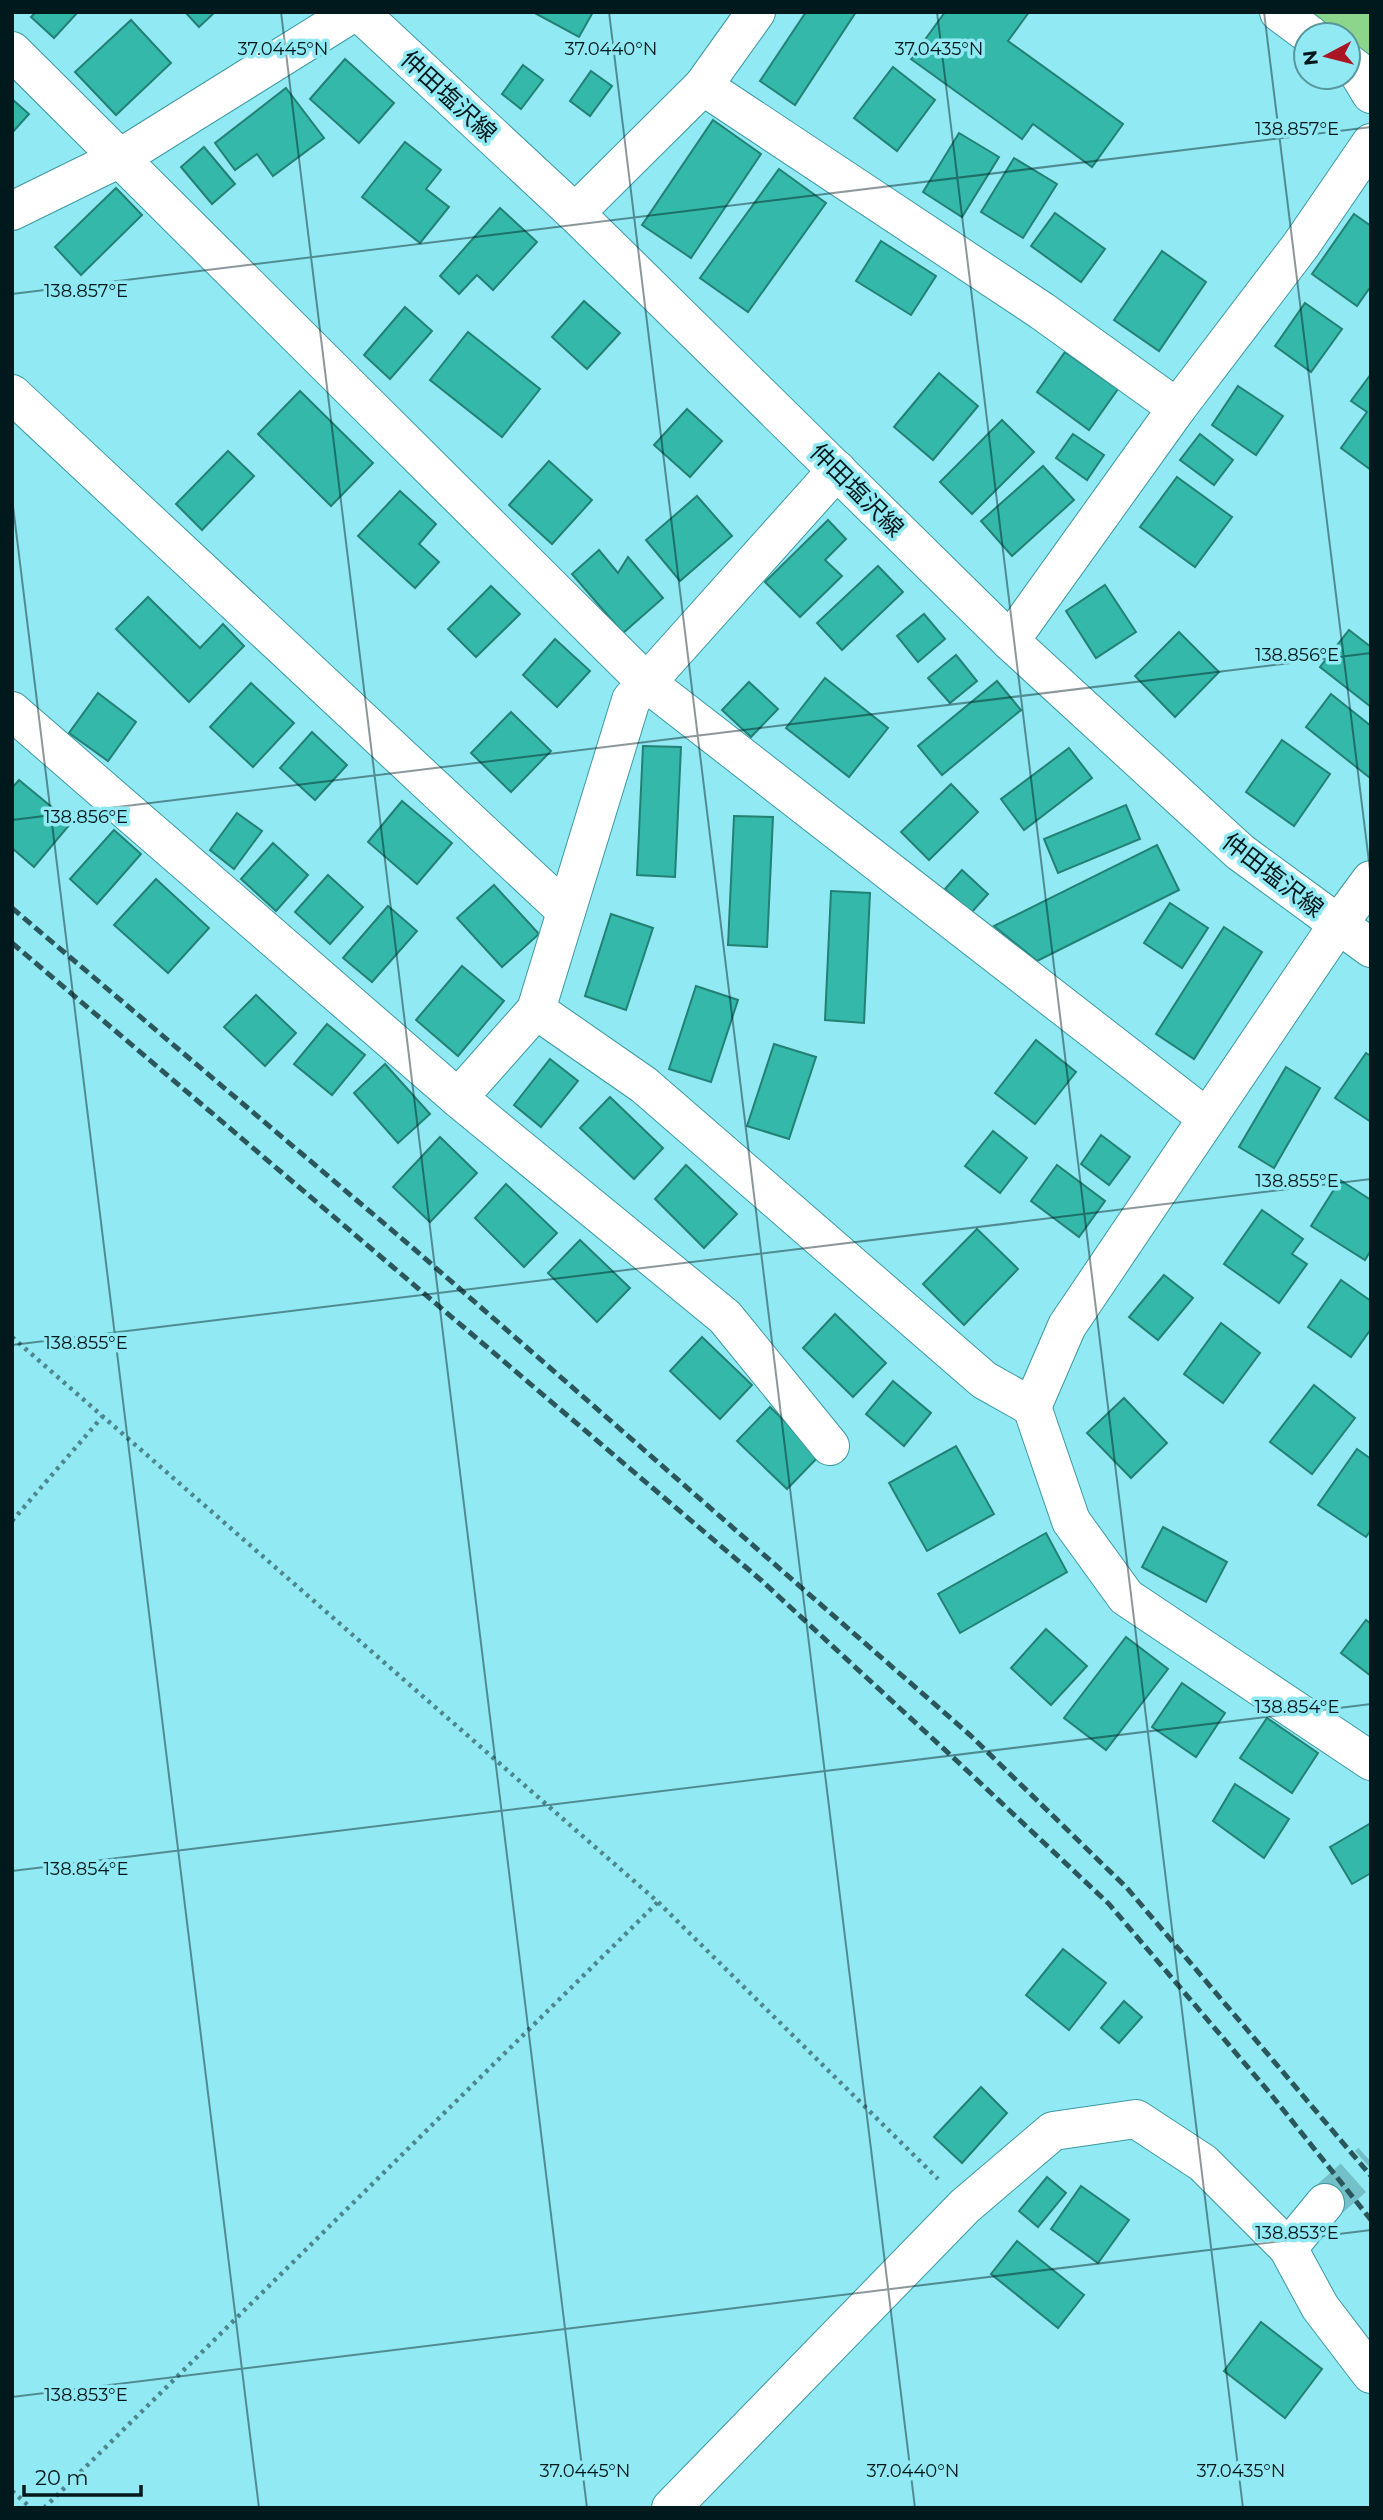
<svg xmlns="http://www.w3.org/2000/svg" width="1383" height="2520" font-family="Montserrat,'Noto Sans JP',sans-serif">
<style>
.green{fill:#8bd68a}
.building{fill:#34b8a9;stroke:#238075;stroke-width:2}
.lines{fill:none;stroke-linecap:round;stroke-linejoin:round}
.street-tunnel{stroke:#74c0c8;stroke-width:38;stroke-dasharray:38 19;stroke-linecap:butt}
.street-casing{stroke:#3d98a1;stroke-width:40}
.secondary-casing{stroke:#3d98a1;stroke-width:40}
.path{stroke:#4d878e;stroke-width:4.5;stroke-dasharray:3.5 5;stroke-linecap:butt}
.street{stroke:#fff;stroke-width:38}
.secondary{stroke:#fff;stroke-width:38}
.rail{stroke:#2b575c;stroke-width:5;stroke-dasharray:10 5;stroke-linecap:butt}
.ticks{fill:none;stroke:#00191c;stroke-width:2;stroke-opacity:0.45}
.labels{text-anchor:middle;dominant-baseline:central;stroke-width:7;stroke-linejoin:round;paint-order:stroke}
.street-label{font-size:24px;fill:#00191c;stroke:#91eaf3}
.ticks-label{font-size:18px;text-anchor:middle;fill:#00191c;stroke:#91eaf3;stroke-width:7;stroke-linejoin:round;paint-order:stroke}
</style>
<rect width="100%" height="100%" fill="#91eaf3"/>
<!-- green -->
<path class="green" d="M1279 12H1371V51L1356 69 1348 63V35H1310Z"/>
<!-- building -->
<g class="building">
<path d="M36 12H78L54 38 31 17Z"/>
<path d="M185 12H215L199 27Z"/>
<path d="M533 12H593L579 37Z"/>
<path d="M806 12H856L795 105 760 81Z"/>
<path d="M945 12H1029L1008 41 1123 124 1092 167 1033 124 1022 139 911 59Z"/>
<path d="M131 20 171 63 116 115 75 72Z"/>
<path d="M345 59 394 103 359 143 310 99Z"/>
<path d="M523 65 543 80 521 109 502 94Z"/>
<path d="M893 67 935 100 897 151 854 118Z"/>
<path d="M591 71 612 86 590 116 570 101Z"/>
<path d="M286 88 324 138 273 176 257 154 235 170 215 143Z"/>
<path d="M12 99 29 114 12 133Z"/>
<path d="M713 120 761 154 691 258 642 225Z"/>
<path d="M959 133 999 157 962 217 923 192Z"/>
<path d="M405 142 441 170 426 189 449 207 420 243 362 197Z"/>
<path d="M204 147 235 184 212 204 181 167Z"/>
<path d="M1014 158 1057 184 1023 238 981 212Z"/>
<path d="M779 169 826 203 748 312 700 278Z"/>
<path d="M116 188 142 215 81 275 55 247Z"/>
<path d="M500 208 537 242 493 290 477 275 459 294 440 276Z"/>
<path d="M1055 213 1105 249 1081 282 1031 246Z"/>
<path d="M1354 214 1371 226V286L1357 306 1312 274Z"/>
<path d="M881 241 936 276 911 315 856 281Z"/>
<path d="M1162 251 1206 282 1159 351 1114 320Z"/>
<path d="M584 301 620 333 587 369 552 337Z"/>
<path d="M1305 303 1342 329 1311 372 1275 346Z"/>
<path d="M405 307 432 331 390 379 364 355Z"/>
<path d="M468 332 540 389 502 437 430 380Z"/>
<path d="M1065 352 1118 389 1089 430 1037 392Z"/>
<path d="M939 373 978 406 933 460 894 427Z"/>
<path d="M1371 374V470L1341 448 1367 412 1351 401Z"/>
<path d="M1238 386 1283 416 1256 455 1212 425Z"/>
<path d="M300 391 373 463 331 506 258 434Z"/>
<path d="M687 409 722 441 690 477 654 445Z"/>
<path d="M1002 420 1034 452 972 514 940 482Z"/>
<path d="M1073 434 1104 455 1087 480 1056 458Z"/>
<path d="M1200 434 1233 460 1214 485 1180 460Z"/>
<path d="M228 451 254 476 202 530 176 504Z"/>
<path d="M549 461 592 500 552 544 509 505Z"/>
<path d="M1043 466 1074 500 1012 556 981 521Z"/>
<path d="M1177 477 1232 517 1195 567 1140 527Z"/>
<path d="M400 491 436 524 419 544 439 562 415 588 358 536Z"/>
<path d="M697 496 732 536 680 581 646 540Z"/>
<path d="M828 520 846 539 825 560 842 576 800 617 765 582Z"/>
<path d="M599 550 618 573 628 557 663 598 623 633 572 574Z"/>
<path d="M878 566 903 592 842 650 817 623Z"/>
<path d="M1105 585 1136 632 1096 658 1066 611Z"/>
<path d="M491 586 520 614 476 657 448 629Z"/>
<path d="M148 597 200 648 223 624 244 646 189 702 116 629Z"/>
<path d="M924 614 945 639 918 662 897 636Z"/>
<path d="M1349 630 1371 647V707L1320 667Z"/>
<path d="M1179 632 1219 672 1175 717 1135 676Z"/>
<path d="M555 639 590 671 557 707 523 675Z"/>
<path d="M956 655 977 681 950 703 928 678Z"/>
<path d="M825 678 888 728 849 777 786 728Z"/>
<path d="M997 681 1021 710 942 775 918 746Z"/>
<path d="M749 682 778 709 751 737 722 710Z"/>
<path d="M251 683 294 723 253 767 210 727Z"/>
<path d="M98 693 136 722 108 761 69 733Z"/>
<path d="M1331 694 1371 726 1370 778 1306 727Z"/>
<path d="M511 712 551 751 511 792 471 753Z"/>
<path d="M312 732 347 765 315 800 280 768Z"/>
<path d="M1282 740 1330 774 1294 826 1246 792Z"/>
<path d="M643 746 681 747 675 877 637 875Z"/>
<path d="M1069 748 1092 778 1024 830 1001 799Z"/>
<path d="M19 780 71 823 34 867 12 848V788Z"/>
<path d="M951 784 978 812 929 860 901 832Z"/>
<path d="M402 801 452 843 417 884 368 842Z"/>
<path d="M1126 805 1140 839 1058 873 1044 839Z"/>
<path d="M237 813 262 831 234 869 210 850Z"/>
<path d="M734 816 773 817 767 947 728 945Z"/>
<path d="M114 830 141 854 97 904 70 879Z"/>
<path d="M273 843 308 875 276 911 241 879Z"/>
<path d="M1157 845 1179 890 1037 961 994 926Z"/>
<path d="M962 870 988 894 971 913 945 889Z"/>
<path d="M328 875 363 907 330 944 295 912Z"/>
<path d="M156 879 209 928 168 973 114 925Z"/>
<path d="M494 885 539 934 502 967 457 918Z"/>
<path d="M831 891 870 893 864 1023 825 1020Z"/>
<path d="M1170 903 1208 928 1182 968 1144 943Z"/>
<path d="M388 906 417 931 372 982 343 958Z"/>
<path d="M611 914 653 928 626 1010 585 996Z"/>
<path d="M1224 927 1262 952 1194 1059 1156 1034Z"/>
<path d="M462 966 504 1001 458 1056 416 1020Z"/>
<path d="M696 986 738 1000 711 1082 669 1069Z"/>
<path d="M256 995 296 1033 265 1066 224 1027Z"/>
<path d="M327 1024 365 1055 332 1095 294 1064Z"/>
<path d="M1036 1040 1076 1072 1035 1124 995 1093Z"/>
<path d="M774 1044 816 1057 789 1139 747 1126Z"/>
<path d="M1366 1053 1371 1056V1122L1335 1098Z"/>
<path d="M550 1059 578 1081 541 1127 514 1105Z"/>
<path d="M385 1064 430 1114 398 1143 354 1093Z"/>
<path d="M1286 1067 1320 1088 1274 1168 1239 1147Z"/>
<path d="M610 1097 663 1148 634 1179 580 1128Z"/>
<path d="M993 1131 1027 1158 1000 1193 965 1166Z"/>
<path d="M1101 1135 1130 1157 1109 1185 1081 1164Z"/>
<path d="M440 1137 477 1173 430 1222 393 1187Z"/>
<path d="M686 1165 737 1214 704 1248 655 1199Z"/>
<path d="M1057 1165 1105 1201 1079 1237 1031 1201Z"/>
<path d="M1340 1180 1371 1200V1250L1365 1260 1311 1226Z"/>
<path d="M506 1184 557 1233 524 1267 475 1218Z"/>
<path d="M1262 1210 1303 1239 1292 1254 1307 1264 1279 1303 1224 1264Z"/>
<path d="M977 1229 1018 1269 964 1325 923 1284Z"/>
<path d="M580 1240 630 1288 597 1322 548 1273Z"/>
<path d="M1164 1275 1193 1298 1158 1340 1129 1317Z"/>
<path d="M1341 1280 1371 1301V1329L1351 1357 1308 1327Z"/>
<path d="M835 1314 886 1363 853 1397 803 1348Z"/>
<path d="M1221 1323 1260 1353 1223 1403 1184 1374Z"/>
<path d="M702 1337 752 1385 720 1419 670 1371Z"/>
<path d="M893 1381 931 1413 904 1446 866 1414Z"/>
<path d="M1314 1385 1355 1418 1312 1474 1270 1442Z"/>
<path d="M1124 1398 1167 1443 1131 1478 1087 1433Z"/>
<path d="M770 1407 820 1455 787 1489 737 1441Z"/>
<path d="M956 1446 994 1514 927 1551 889 1483Z"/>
<path d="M1357 1449 1371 1459V1530L1366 1537 1318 1505Z"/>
<path d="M1163 1527 1227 1562 1206 1602 1142 1567Z"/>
<path d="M1046 1533 1067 1572 960 1633 938 1594Z"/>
<path d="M1366 1620 1371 1624V1676L1341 1653Z"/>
<path d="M1046 1629 1087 1666 1051 1705 1011 1668Z"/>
<path d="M1126 1637 1168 1669 1106 1750 1064 1718Z"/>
<path d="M1182 1683 1225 1713 1196 1757 1152 1727Z"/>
<path d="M1267 1718 1318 1753 1292 1793 1240 1758Z"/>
<path d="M1235 1784 1289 1819 1264 1858 1213 1821Z"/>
<path d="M1371 1823V1873L1352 1884 1330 1847Z"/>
<path d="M1063 1949 1106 1983 1069 2030 1026 1995Z"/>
<path d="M1124 2001 1142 2017 1119 2043 1101 2028Z"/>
<path d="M981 2087 1007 2113 962 2163 934 2137Z"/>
<path d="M1047 2177 1066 2193 1038 2227 1019 2211Z"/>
<path d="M1081 2186 1129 2220 1098 2263 1051 2229Z"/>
<path d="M1017 2241 1084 2295 1058 2328 991 2274Z"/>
<path d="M1261 2322 1322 2369 1285 2418 1224 2371Z"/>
</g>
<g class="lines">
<!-- street-tunnel -->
<path class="street-tunnel" d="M1325 2203 1371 2162"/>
<!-- street casing -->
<g class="street-casing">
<g id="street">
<path d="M1279 12 1310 35"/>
<path d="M12 51 647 683 1207 1118"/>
<path d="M1348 63 1356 69 1371 94"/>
<path d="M703 86 1042 311 1177 408"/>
<path d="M12 211 120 158 354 12"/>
<path d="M575 213 703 86 756 12"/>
<path d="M12 394 566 911"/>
<path d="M1010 641 1177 408 1301 245 1371 143"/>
<path d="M12 711 458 1098"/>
<path d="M536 1010 644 1085 984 1380 1032 1407 1071 1521 1126 1597 1371 1761"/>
<path d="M830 1446 725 1317 458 1098 536 1010 631 700 837 470"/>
<path d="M1288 2248 1325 2203"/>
<path d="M671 2508 965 2206 1053 2131 1136 2119 1203 2163 1288 2248 1320 2307 1371 2374"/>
</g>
</g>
<!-- secondary casing -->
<g class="secondary-casing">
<g id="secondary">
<path d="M359 12 575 213 1010 641 1240 852 1371 948"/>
<path d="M1032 1407 1067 1326 1337 926 1371 880"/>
</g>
</g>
<!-- path -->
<g class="path">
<path d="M12 1337 658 1902 938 2179"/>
<path d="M12 1521 103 1416"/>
<path d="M12 2491 31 2508"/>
<path d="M44 2508 658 1902"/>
</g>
<!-- street -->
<use href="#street" class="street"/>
<!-- secondary -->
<use href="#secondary" class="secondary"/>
<!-- rail -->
<g class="rail">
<path d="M12 908 413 1248 970 1735 1127 1888 1371 2176"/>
<path d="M12 943 762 1581 958 1762 1109 1904 1269 2092 1371 2220"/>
</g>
</g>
<!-- ticks -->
<path class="ticks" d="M281 12 587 2508M609 12 915 2508M937 12 1243 2508M1264 12 1371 878M12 294 1371 127M12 498 259 2508M12 820 1371 653M12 1345 1371 1179M12 1871 1371 1704M12 2397 1371 2230"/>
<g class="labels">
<!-- street labels -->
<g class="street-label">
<text transform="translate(449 96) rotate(43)">仲田塩沢線</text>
<text transform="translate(857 490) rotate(45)">仲田塩沢線</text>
<text transform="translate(1273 875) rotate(38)">仲田塩沢線</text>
</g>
</g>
<g class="ticks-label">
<text x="283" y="55">37.0445°N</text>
<text x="611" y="55">37.0440°N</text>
<text x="939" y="55">37.0435°N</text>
<text x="1297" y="135">138.857°E</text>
<text x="86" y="297">138.857°E</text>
<text x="1297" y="661">138.856°E</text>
<text x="86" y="823">138.856°E</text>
<text x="1297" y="1187">138.855°E</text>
<text x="86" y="1349">138.855°E</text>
<text x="1297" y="1713">138.854°E</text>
<text x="86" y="1875">138.854°E</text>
<text x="1297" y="2239">138.853°E</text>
<text x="86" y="2401">138.853°E</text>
<text x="585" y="2477">37.0445°N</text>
<text x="913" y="2477">37.0440°N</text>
<text x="1241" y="2477">37.0435°N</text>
</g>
<!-- border -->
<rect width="1383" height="2520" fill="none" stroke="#00191c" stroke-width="28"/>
<!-- north arrow -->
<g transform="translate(1327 56) rotate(263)"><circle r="33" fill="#91eaf3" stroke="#57969d" stroke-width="2"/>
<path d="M0-5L12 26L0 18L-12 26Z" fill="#ab1624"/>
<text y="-10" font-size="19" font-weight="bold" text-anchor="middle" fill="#00191c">N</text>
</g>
<!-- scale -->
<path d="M24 2485v10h117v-10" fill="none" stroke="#00191c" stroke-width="3.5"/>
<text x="35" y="2485" font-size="21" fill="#00191c" stroke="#91eaf3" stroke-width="5" paint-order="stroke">20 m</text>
</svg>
